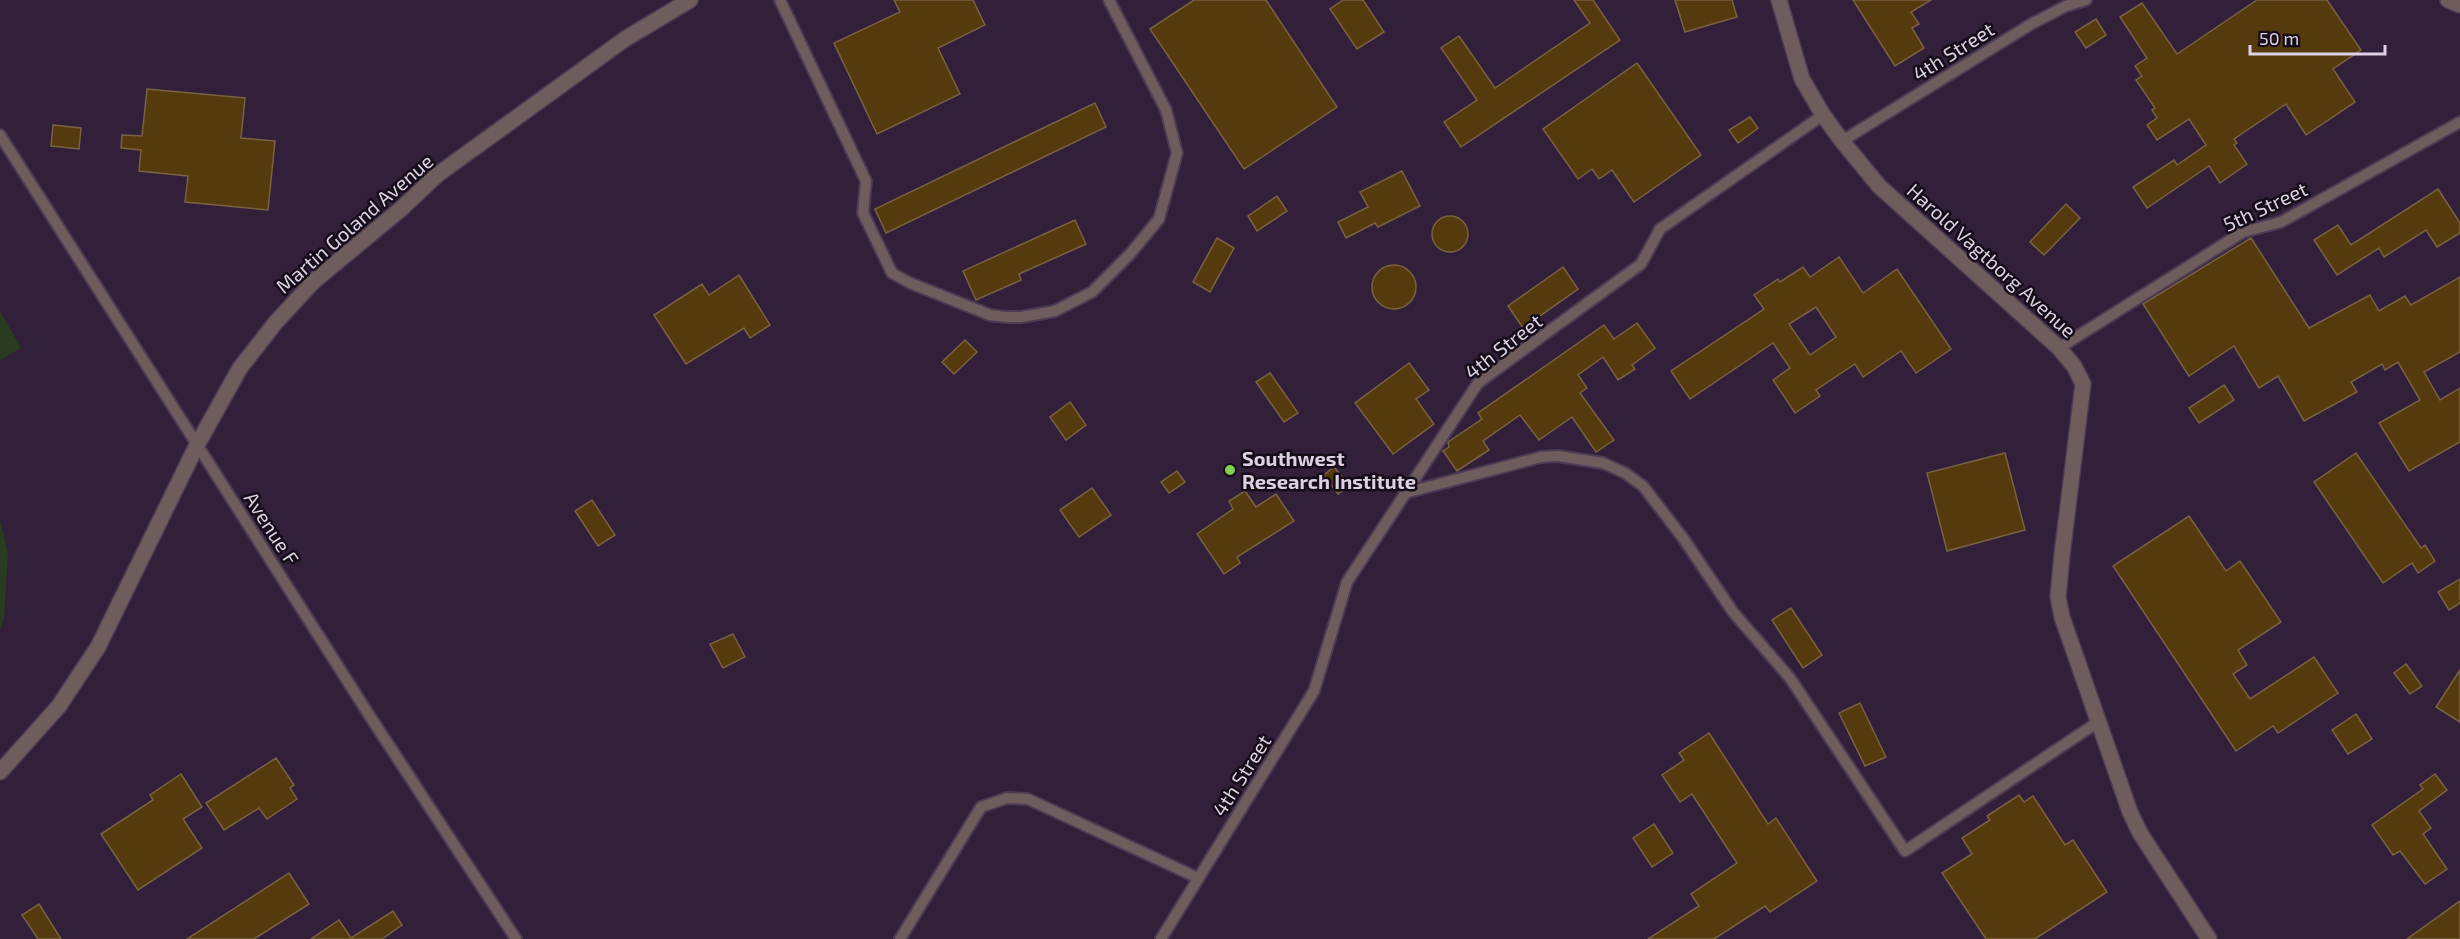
<svg xmlns="http://www.w3.org/2000/svg" width="2460" height="939" font-family="'Exo 2',sans-serif">
<style>
.green{fill:#2a3c20}
.building{fill:#553a0e;stroke:#796242;stroke-width:1.5;fill-rule:evenodd}
.lines{fill:none;stroke-linecap:round;stroke-linejoin:round}
.lane-casing{stroke:#4d3b55;stroke-width:14}
.street-casing{stroke:#4d3b55;stroke-width:18}
.lane{stroke:#6f5c5d;stroke-width:10}
.street{stroke:#6f5c5d;stroke-width:15}
.poi-dot{fill:#81d050;stroke:#150d19;stroke-width:2}
.labels{text-anchor:middle;dominant-baseline:central;stroke-width:5;stroke-linejoin:round;paint-order:stroke}
.street-label{font-size:20px;fill:#ddd1e3;stroke:#150d19}
.poi-label{font-size:20px;font-weight:bold;fill:#ddd1e3;stroke:#150d19;text-anchor:start}
</style>
<rect width="100%" height="100%" fill="#321f3a"/>
<!-- green -->
<g class="green">
<path d="M0 311 21 348 0 360Z"/>
<path d="M0 520 8 553 4 619 0 629Z"/>
</g>
<!-- building -->
<g class="building">
<path d="M894 0H973L985 25 938 48 960 94 877 134 834 43 900 12Z"/>
<path d="M1194 0H1266L1337 107 1244 169 1150 29Z"/>
<path d="M1343 0H1363L1384 32 1357 49 1330 9Z"/>
<path d="M1574 0H1593L1620 40 1461 147 1444 122 1477 100 1441 48 1459 36 1495 88 1590 23Z"/>
<path d="M1675 0H1732L1737 17 1685 32Z"/>
<path d="M1853 0H1931L1911 12 1919 24 1912 28 1924 48 1895 66Z"/>
<path d="M2257 0H2327L2361 50 2333 69 2355 102 2306 135 2286 104 2234 139 2237 143 2234 145 2247 164 2220 183 2209 166 2147 208 2133 187 2174 160 2177 165 2206 145 2189 119 2157 140 2147 125 2157 118 2152 110 2155 108 2136 80 2142 76 2135 66 2147 58 2120 17 2142 3 2177 54Z"/>
<path d="M2096 19 2106 35 2086 48 2075 32Z"/>
<path d="M1637 63 1701 155 1634 202 1612 170 1599 179 1592 169 1578 179 1543 129Z"/>
<path d="M147 89 245 98 241 138 275 141 268 210 185 202 188 176 139 171 141 150 121 148 122 135 142 136Z"/>
<path d="M1095 103 1106 127 886 233 875 209Z"/>
<path d="M1750 117 1758 128 1738 143 1729 130Z"/>
<path d="M53 125 81 128 79 149 51 146Z"/>
<path d="M1402 171 1420 206 1378 227 1375 223 1346 238 1338 222 1368 207 1360 192Z"/>
<path d="M2438 189 2460 223V233L2437 247 2426 230 2384 257 2379 248 2337 275 2314 240 2338 225 2351 245Z"/>
<path d="M1277 196 1287 211 1257 231 1248 216Z"/>
<path d="M2066 204 2080 218 2044 255 2030 242Z"/>
<circle cx="1450" cy="234" r="18"/>
<path d="M1075 220 1086 244 1019 274 1021 280 976 300 963 271Z"/>
<path d="M1217 238 1234 248 1210 292 1193 282Z"/>
<path d="M2251 238 2309 328 2370 295 2379 311 2405 296 2411 305 2460 277V352L2424 372 2440 400 2460 388V442L2409 471 2379 423 2420 400 2398 362 2385 370 2382 364 2351 382 2357 392 2304 421 2278 376 2259 388 2234 346 2189 376 2143 304Z"/>
<path d="M1839 257 1863 293 1897 269 1951 349 1916 373 1901 351 1863 377 1855 364 1816 390 1820 396 1795 413 1773 380 1790 368 1773 343 1690 399 1671 371 1764 309 1754 295 1778 279 1780 282 1803 267 1810 277ZM1816 307 1836 337 1810 355 1789 324Z"/>
<circle cx="1394" cy="287" r="22"/>
<path d="M1563 267 1578 289 1523 328 1508 306Z"/>
<path d="M739 275 770 325 750 338 744 328 686 364 654 315 702 284 709 295Z"/>
<path d="M1637 323 1655 348 1632 365 1635 369 1618 380 1603 357 1578 375 1587 388 1580 393 1614 440 1596 452 1572 417 1539 440 1520 415 1483 441 1489 450 1457 471 1443 451 1449 447 1448 442 1482 419 1478 413 1604 325 1614 339Z"/>
<path d="M965 340 977 352 954 374 942 362Z"/>
<path d="M1409 363 1429 390 1416 399 1434 424 1393 454 1355 403Z"/>
<path d="M1270 373 1298 413 1284 422 1256 382Z"/>
<path d="M2224 385 2234 400 2199 423 2189 408Z"/>
<path d="M1070 402 1086 425 1066 440 1050 417Z"/>
<path d="M2005 453 2025 530 1947 551 1927 473Z"/>
<path d="M2356 453 2421 548 2425 545 2435 561 2418 573 2412 563 2383 583 2314 482Z"/>
<path d="M1334 467 1350 486 1338 494 1324 475Z"/>
<path d="M1177 471 1185 482 1169 493 1161 482Z"/>
<path d="M1092 488 1111 515 1079 537 1060 510Z"/>
<path d="M1245 491 1256 507 1276 494 1294 521 1237 557 1240 563 1224 574 1197 534 1233 509 1229 501Z"/>
<path d="M592 500 615 535 598 546 575 511Z"/>
<path d="M2189 516 2226 571 2240 561 2281 622 2238 650 2247 665 2233 674 2250 699 2314 657 2338 693 2278 733 2273 726 2236 751 2113 566Z"/>
<path d="M2460 579V603L2449 610 2438 592Z"/>
<path d="M1791 608 1822 655 1803 668 1772 620Z"/>
<path d="M733 634 745 657 723 668 710 644Z"/>
<path d="M2406 664 2422 686 2410 694 2394 673Z"/>
<path d="M2460 670V722L2436 707Z"/>
<path d="M1860 703 1886 757 1865 766 1839 713Z"/>
<path d="M2356 714 2372 739 2348 754 2332 730Z"/>
<path d="M1709 733 1768 824 1776 818 1817 881 1770 912 1765 906 1714 939H1648L1699 906 1691 894 1737 863 1692 794 1680 802 1662 775 1684 760 1679 753Z"/>
<path d="M276 758 294 785 290 788 297 799 267 819 259 808 224 830 206 803Z"/>
<path d="M181 774 202 807 183 819 202 848 138 890 101 834 153 800 150 795Z"/>
<path d="M2435 774 2447 790 2419 811 2431 828 2423 834 2447 869 2425 884 2400 851 2393 855 2372 825 2423 789 2420 785Z"/>
<path d="M2019 795 2024 802 2033 796 2065 845 2073 840 2107 892 2035 939H1986L1942 873 1972 854 1962 838 1990 820 1987 816Z"/>
<path d="M1654 824 1673 853 1652 867 1633 838Z"/>
<path d="M289 873 309 904 254 939H187Z"/>
<path d="M2460 901V939H2407Z"/>
<path d="M39 904 61 939H38L22 915Z"/>
<path d="M393 911 402 925 382 939H311L339 920 351 938Z"/>
</g>
<g class="lines">
<!-- lane casing -->
<g class="lane-casing">
<g id="lane">
<path d="M780 0 866 181 863 213 892 273 910 283 990 315 1006 317H1021L1055 311 1092 292 1130 254 1159 219 1177 153 1166 110 1109 0"/>
<path d="M0 135 371 718 516 939"/>
<path d="M1842 141 2033 23 2066 6 2086 0"/>
<path d="M2059 348 2243 232 2281 222 2460 122"/>
<path d="M1405 493 1541 457 1558 456 1603 463 1625 473 1643 486 1683 538 1733 612 1790 678 1905 851 2098 722"/>
<path d="M900 939 981 807 1007 798 1028 799 1198 878"/>
<path d="M1161 939 1314 691 1347 582 1478 383 1641 264 1660 229 1823 115"/>
</g>
</g>
<!-- street casing -->
<g class="street-casing">
<g id="street">
<path d="M1779 0 1802 79 1823 115 1842 141 1879 186 2059 348 2074 366 2083 384 2062 555 2058 597 2062 617 2130 812 2140 833 2209 939"/>
<path d="M2448 0 2460 5"/>
<path d="M0 772 59 706 98 647 197 445 240 368 276 322 314 281 401 209 437 175 625 39 690 0"/>
</g>
</g>
<!-- lane -->
<use href="#lane" class="lane"/>
<!-- street -->
<use href="#street" class="street"/>
</g>
<!-- markers -->
<circle class="poi-dot" cx="1230" cy="470" r="6"/>
<g class="labels">
<!-- street labels -->
<g class="street-label">
<text transform="translate(1953 51) rotate(-32)">4th Street</text>
<text transform="translate(2265 206) rotate(-25)">5th Street</text>
<text transform="translate(354 223) rotate(-41)">Martin Goland Avenue</text>
<text transform="translate(1992 260) rotate(42)">Harold Vagtborg Avenue</text>
<text transform="translate(1503 346) rotate(-38)">4th Street</text>
<text transform="translate(272 528) rotate(57)">Avenue F</text>
<text transform="translate(1241 775) rotate(-58)">4th Street</text>
</g>
<!-- poi labels -->
<g class="poi-label">
<text x="1242" y="458">Southwest<tspan x="1242" dy="23">Research Institute</tspan></text>
</g>
</g>
<!-- scale -->
<path d="M2250 45v9h135v-9" fill="none" stroke="#ddd1e3" stroke-width="3"/>
<text x="2259" y="45" font-size="18" fill="#ddd1e3" stroke="#150d19" stroke-width="4.5" paint-order="stroke">50 m</text>
</svg>
